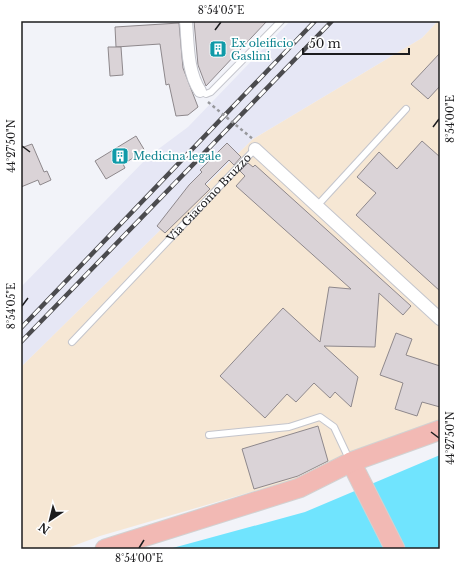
<svg xmlns="http://www.w3.org/2000/svg" width="461" height="570" font-family="'Libre Baskerville',serif">
<style>
.built{fill:#e6e7f5}
.industrial{fill:#f6e7d4}
.water{fill:#70e4fe}
.building{fill:#dad3d7;stroke:#8e888c}
.lines{fill:none;stroke-linecap:round;stroke-linejoin:round}
.lane-casing{stroke:#c4c5cc;stroke-width:8}
.street-casing{stroke:#c4c5cc;stroke-width:14}
.primary-casing{stroke:#d2d2d2;stroke-width:21}
.lane{stroke:#fff;stroke-width:6}
.street{stroke:#fff;stroke-width:12}
.primary{stroke:#f2b9b4;stroke-width:19}
.rail-casing{stroke:#4b4b4e;stroke-width:4.5}
.rail{stroke:#fff;stroke-width:3;stroke-dasharray:9;stroke-linecap:butt}
.path-bridge{stroke:#97989c;stroke-width:2.5;stroke-dasharray:3 3;stroke-linecap:butt}
.ticks{fill:none;stroke:#1c1c1e;stroke-width:1.5}
.labels{text-anchor:middle;dominant-baseline:central;stroke-width:3.5;stroke-linejoin:round;paint-order:stroke}
.culture-label{font-size:11px;fill:#0d838f;stroke:#fff;text-anchor:start}
.street-label{font-size:11px;fill:#1c1c1e;stroke:#fff}
.neatline{fill:none;stroke:#1c1c1e;stroke-width:1.5}
.ticks-label{font-size:10px;text-anchor:middle;fill:#1c1c1e}
</style>
<rect width="100%" height="100%" fill="#f2f3f9"/>
<!-- built -->
<path class="built" d="M290 21H438L422 38 253 139 21 367V287L149 156 188 127Z"/>
<!-- industrial -->
<path class="industrial" d="M438 21H440V424L330 469 100 536 65 549H21V367L253 139 422 38Z"/>
<!-- water -->
<path class="water" d="M440 455V549H169L305 512Z"/>
<!-- building -->
<g class="building">
<path d="M194 21H267L206 86 198 65Z"/>
<path d="M179 23 183 68 198 107 188 115 176 116 169 84 166 85 160 44 116 47 115 27Z"/>
<path d="M108 47H121L123 75 110 76Z"/>
<path d="M440 53V86L428 99 411 84Z"/>
<path d="M136 136 145 151 123 164 125 168 106 179 95 161Z"/>
<path d="M422 141 440 157V291L356 215 376 193 357 177 379 152 397 169Z"/>
<path d="M227 143 241 157 234 165 229 160 205 184 210 189 165 233 157 226 189 185 202 172 200 170Z"/>
<path d="M32 144 44 172 47 171 51 180 40 185 38 180 21 187V148Z"/>
<path d="M248 163 253 167 255 165 411 306 403 315 379 293 375 347 324 346 358 377 351 407 335 392 330 398 314 383 296 402 287 394 265 418 220 376 283 308 320 342 329 287 351 289 236 186 245 176 240 171Z"/>
<path d="M396 333 412 339 406 355 440 366V407L422 402 417 416 395 409 403 383 380 375Z"/>
<path d="M318 426 328 461 298 476 254 489 242 449Z"/>
</g>
<g class="lines">
<!-- lane casing -->
<g class="lane-casing">
<g id="lane">
<path d="M200 91 206 94 211 92 281 21"/>
<path d="M316 207 406 109"/>
<path id="s1" d="M72 342 255 149"/>
<path d="M209 435 289 427 320 417 334 427 350 461"/>
</g>
</g>
<!-- street casing -->
<g class="street-casing">
<g id="street">
<path d="M186 21C188 44 187 71 200 91"/>
<path d="M255 149 440 319"/>
</g>
</g>
<!-- primary casing -->
<g class="primary-casing">
<g id="primary">
<path d="M351 462 395 549"/>
<path d="M105 549 299 488 351 462 440 430"/>
</g>
</g>
<!-- lane -->
<use href="#lane" class="lane"/>
<!-- street -->
<use href="#street" class="street"/>
<!-- primary -->
<use href="#primary" class="primary"/>
<!-- rail casing -->
<g class="rail-casing">
<g id="rail">
<path d="M21 328 315 21"/>
<path d="M21 342 332 21"/>
</g>
</g>
<!-- rail -->
<use href="#rail" class="rail"/>
<!-- path-bridge -->
<path class="path-bridge" d="M208 102 254 140"/>
</g>
<!-- ticks -->
<path class="ticks" d="M215 30 221 22M433 127 439 119M22 146 30 152M22 306 28 298M431 432 439 438M139 548 144 540"/>
<!-- icons -->
<defs>
<g id="building-square" transform="scale(0.9)"><rect x="-9" y="-9" width="18" height="18" rx="4" fill="#0f9aa8" stroke="#fff"/><path d="M-4-6H4V6H1V3H-1V6H-4ZM-2.5-4.3h1.7v1.8h-1.7ZM.8-4.3h1.7v1.8H.8ZM-2.5-1h1.7V.8h-1.7ZM.8-1h1.7V.8H.8Z" fill="#fff"/></g>
</defs>
<g fill-rule="evenodd">
<use href="#building-square" x="218" y="49"/>
<use href="#building-square" x="120" y="156"/>
</g>
<g class="labels">
<!-- culture labels -->
<g class="culture-label">
<text x="231" y="43">Ex oleificio<tspan x="231" dy="13">Gaslini</tspan></text>
<text x="133" y="156">Medicina legale</text>
</g>
<!-- street labels -->
<g class="street-label">
<text stroke="none"><textPath href="#s1" startOffset="199">Via Giacomo Bruzzo</textPath></text>
</g>
</g>
<!-- border -->
<rect width="461" height="570" fill="none" stroke="#ffffff" stroke-width="44"/>
<!-- north arrow -->
<g transform="translate(50 520) rotate(215)" stroke="#ffffff" stroke-width="3" paint-order="stroke">
<path d="M0-3L7 15L0 10L-7 15Z" fill="#1c1c1e"/>
<text y="-6" font-size="11" font-weight="bold" text-anchor="middle" fill="#1c1c1e">N</text>
</g>
<!-- scale -->
<path d="M303 48v6h106v-6" fill="none" stroke="#1c1c1e" stroke-width="2"/>
<text x="309" y="48" font-size="12" fill="#1c1c1e" stroke="#ffffff" stroke-width="3" paint-order="stroke">50 m</text>
<rect x="22" y="22" width="417" height="526" class="neatline"/>
<g class="ticks-label">
<text x="221" y="14">8°54'05"E</text>
<text transform="translate(450 119) rotate(-90)" y="4">8°54'00"E</text>
<text transform="translate(11 146) rotate(-90)" y="4">44°27'50"N</text>
<text transform="translate(11 306) rotate(-90)" y="4">8°54'05"E</text>
<text transform="translate(450 438) rotate(-90)" y="4">44°27'50"N</text>
<text x="139" y="562">8°54'00"E</text>
</g>
</svg>
